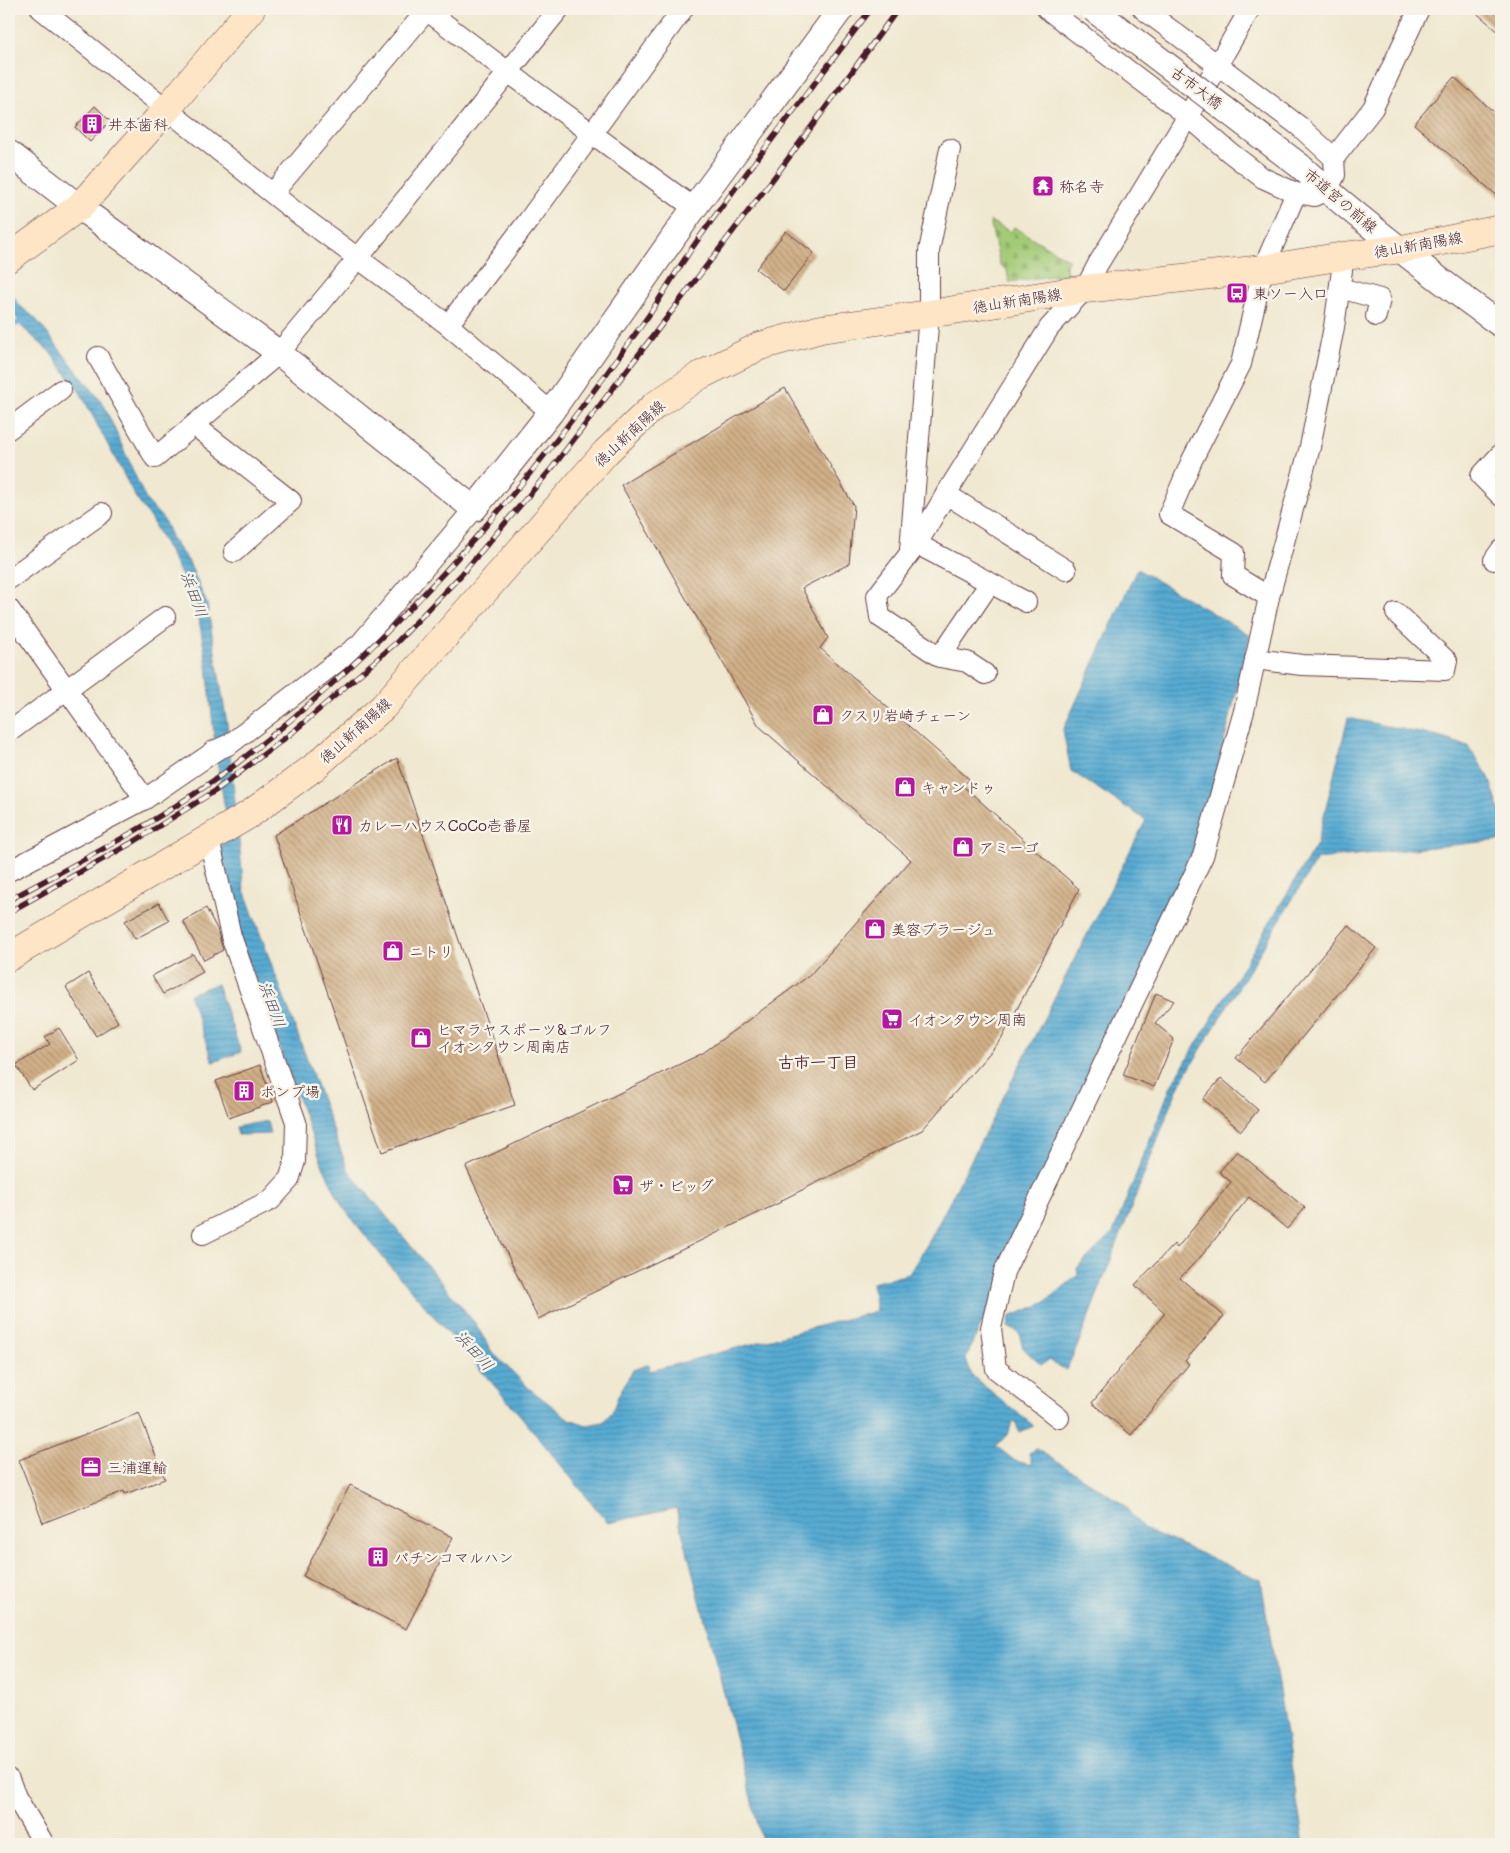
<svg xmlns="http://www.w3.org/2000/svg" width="1510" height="1853" font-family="Mali,'Klee One',sans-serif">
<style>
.cemetery{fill:url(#cemetery-stones);stroke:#767550}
.water{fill:url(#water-rules);stroke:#50657f}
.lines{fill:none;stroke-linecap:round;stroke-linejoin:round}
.stream{stroke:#57abd3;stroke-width:5}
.building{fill:url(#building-back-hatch)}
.minor-casing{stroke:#633d44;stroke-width:22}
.tertiary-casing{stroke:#633d44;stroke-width:27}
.secondary-casing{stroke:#633d44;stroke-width:29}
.minor{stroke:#fff;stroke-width:20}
.tertiary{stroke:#fff;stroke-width:25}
.secondary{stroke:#fde5c5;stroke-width:28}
.rail-casing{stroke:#4a1f2b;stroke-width:5.5}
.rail{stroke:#f7f3e8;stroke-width:4;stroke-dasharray:11;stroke-linecap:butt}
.tertiary-bridge-casing{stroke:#633d44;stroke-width:27;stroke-linecap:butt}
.tertiary-bridge{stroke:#fff;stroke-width:25}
.labels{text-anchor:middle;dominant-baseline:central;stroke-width:5;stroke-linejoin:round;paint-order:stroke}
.street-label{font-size:15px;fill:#4a1f2b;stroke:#f7f3e8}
.poi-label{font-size:15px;fill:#4a1f2b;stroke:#f7f3e8;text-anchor:start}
.water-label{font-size:16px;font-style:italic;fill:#4f5066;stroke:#f7f3e8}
.neighbourhood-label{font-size:16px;font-weight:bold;fill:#4a1f2b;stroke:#f7f3e8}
</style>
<defs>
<pattern id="cemetery-stones" width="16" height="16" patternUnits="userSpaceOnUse" patternTransform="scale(1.25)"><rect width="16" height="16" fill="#a2cb76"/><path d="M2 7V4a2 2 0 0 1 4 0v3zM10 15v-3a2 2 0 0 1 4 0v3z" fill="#8dae66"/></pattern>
<pattern id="water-rules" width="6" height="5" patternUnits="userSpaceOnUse" patternTransform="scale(1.25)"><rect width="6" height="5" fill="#57abd3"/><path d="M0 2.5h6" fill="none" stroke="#4a8bab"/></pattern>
<pattern id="building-back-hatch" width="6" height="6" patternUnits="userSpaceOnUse" patternTransform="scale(1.25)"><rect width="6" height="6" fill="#d1b188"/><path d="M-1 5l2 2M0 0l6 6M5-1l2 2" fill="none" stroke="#ac8f6f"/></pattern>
</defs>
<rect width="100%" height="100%" fill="#f7f3e8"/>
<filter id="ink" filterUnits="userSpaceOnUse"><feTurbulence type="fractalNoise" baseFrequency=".02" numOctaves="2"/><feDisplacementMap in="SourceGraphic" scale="10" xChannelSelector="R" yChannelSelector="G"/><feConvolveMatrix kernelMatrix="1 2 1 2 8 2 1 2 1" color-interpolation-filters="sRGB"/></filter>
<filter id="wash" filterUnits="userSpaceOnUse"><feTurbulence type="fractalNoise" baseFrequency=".0096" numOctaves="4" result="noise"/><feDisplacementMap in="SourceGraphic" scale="20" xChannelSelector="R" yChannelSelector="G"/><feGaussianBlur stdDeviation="1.12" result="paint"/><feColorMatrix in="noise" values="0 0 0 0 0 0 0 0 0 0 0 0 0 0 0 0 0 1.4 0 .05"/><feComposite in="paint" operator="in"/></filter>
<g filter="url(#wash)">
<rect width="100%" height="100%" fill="#f0e8d0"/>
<!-- cemetery -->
<path class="cemetery" d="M990 221 1011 232 1014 227 1069 260 1066 265 1067 274 1009 282 1007 270 1000 265Z"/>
<!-- water -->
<g class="water">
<path d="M9 291 20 306 35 318 104 405 146 500 164 520 173 541 189 562 207 604 227 724 244 890 348 1170 475 1323 492 1352 530 1389 569 1419 587 1425 603 1422 612 1412 619 1394 633 1370 649 1364 650 1371 876 1311 872 1283 909 1274 931 1238 1146 820 1071 771 1063 730 1137 569 1250 635 1197 854 966 1358 972 1376 1034 1426 1019 1432 1015 1422H1012L1008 1435 996 1446 1015 1461 1032 1465 1029 1453 1037 1449 1123 1504 1143 1528 1261 1580 1304 1844H763L676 1508 608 1523 519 1414 388 1264 342 1206 322 1164 238 934 221 853 226 814 216 756 207 665 197 608 177 566 152 521 136 498 80 392 49 351 22 327 9 305Z"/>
<path d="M1348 718 1435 736 1468 746 1489 777 1501 815V840L1317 859 1178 1087 1077 1347 1066 1370 1049 1360 1041 1365 1023 1348 1019 1333 1008 1327 1010 1317 1044 1303 1078 1275 1077 1268 1113 1233 1171 1086 1317 844Z"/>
<path d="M217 984 241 1052 213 1062 189 994Z"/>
<path d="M267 1121 270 1134 238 1135 236 1127Z"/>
</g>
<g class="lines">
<!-- stream -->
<path class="stream" d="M9 326 25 321"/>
</g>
<g id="blocks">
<!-- building -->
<g class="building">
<path d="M1472 9H1501V34Z"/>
<path d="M1454 77 1501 118V199L1414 124Z"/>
<path d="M95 106 110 121 90 142 75 127Z"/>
<path d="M786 231 814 253 784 291 756 269Z"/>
<path d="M785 388 854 506 849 564 802 588 828 638 820 648 969 779 963 786 1079 889 1001 1040 922 1130 780 1201 781 1202 538 1319 466 1167 703 1053 810 975 911 860 759 726 621 485Z"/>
<path d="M397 758 515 1105 382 1152 274 835Z"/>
<path d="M159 903 169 921 135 939 125 921Z"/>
<path d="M206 908 217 929 223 950 204 960 183 921Z"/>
<path d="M1348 925 1376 948 1265 1082 1236 1058Z"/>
<path d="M193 954 203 972 163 994 152 976Z"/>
<path d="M88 973 118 1022 96 1036 66 987Z"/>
<path d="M1156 993 1174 1001 1155 1023 1174 1039 1154 1087 1123 1075Z"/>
<path d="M59 1028 79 1060 32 1090 16 1065 50 1044 45 1037Z"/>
<path d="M260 1065 273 1102 229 1118 216 1081Z"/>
<path d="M1221 1078 1258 1110 1241 1131 1203 1099Z"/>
<path d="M1237 1151 1305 1208 1287 1229 1249 1197 1203 1254 1180 1278 1224 1316 1185 1361 1189 1364 1131 1435 1092 1403 1165 1313 1135 1285 1174 1244 1177 1248 1231 1182 1219 1172Z"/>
<path d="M139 1413 165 1479 125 1494 124 1491 43 1523 19 1460Z"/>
<path d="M350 1485 453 1537 406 1629 303 1576Z"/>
</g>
</g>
</g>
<g filter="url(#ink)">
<use href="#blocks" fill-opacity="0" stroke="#633d44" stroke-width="1"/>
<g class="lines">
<!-- minor casing -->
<g class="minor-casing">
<g id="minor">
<path d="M41 9 293 210 448 325 551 412"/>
<path d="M425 9 508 72 694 208"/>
<path d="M1047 9 1188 116 1228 151 1263 178 1296 193 1314 196 1327 190 1335 175 1334 158 1299 126 1143 9"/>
<path d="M1334 158 1373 108 1419 9"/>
<path d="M273 193 428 9"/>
<path d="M1340 288 1380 299 1376 316"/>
<path d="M448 325 528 221 683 9"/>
<path d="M98 357 155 458 279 353 359 257 559 9"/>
<path d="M194 425 291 501 234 552"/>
<path d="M9 429 61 390"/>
<path d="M1501 454 1481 476 1501 496"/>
<path d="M946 494 1066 570"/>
<path d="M917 544 1026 602"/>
<path d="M910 550 929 314V251L950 149"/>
<path d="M1494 560 1501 550"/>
<path d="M9 579 102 513"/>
<path d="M1269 597 1233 575 1234 553 1169 514 1192 460 1241 364 1263 269 1296 193"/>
<path d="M9 609 145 799"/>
<path d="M940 657 990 583"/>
<path d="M1255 659 1302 665 1445 670 1447 661 1396 613"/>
<path d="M985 674 967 662 940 657 880 617 877 596 917 544 946 494 1049 328 1085 289 1098 264 1188 116 1250 9"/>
<path d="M9 732 165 617"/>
<path d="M212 752 230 744 360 644 474 509"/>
<path d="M9 871 145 799 215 751"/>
<path d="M203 1234 271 1200 289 1180 295 1161 296 1122 231 936 209 839"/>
<path d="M1059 1418 996 1369 991 1328 1004 1272 1203 856 1244 711 1269 597 1310 447 1334 327 1344 256"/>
<path d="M9 1779 16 1797 44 1844"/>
</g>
</g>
<!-- tertiary casing -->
<g class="tertiary-casing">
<g id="tertiary">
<path d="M9 153 79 207 279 353 474 509 551 412 694 208 841 9"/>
<path d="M1300 166C1363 223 1432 275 1501 325"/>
</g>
</g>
<!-- secondary casing -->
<g class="secondary-casing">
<g id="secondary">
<path d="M9 258 79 207 166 110 251 9"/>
<path d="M9 957 250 814 313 768 383 707 606 452 654 406 699 376 760 346 821 329 929 314 1085 289 1263 269 1344 256 1402 249 1501 229"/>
</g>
</g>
<!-- minor -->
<use href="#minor" class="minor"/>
<!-- tertiary -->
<use href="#tertiary" class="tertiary"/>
<!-- secondary -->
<use href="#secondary" class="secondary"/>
<!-- rail casing -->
<g class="rail-casing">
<g id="rail">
<path d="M9 900C86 858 166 818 236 764 378 655 499 521 604 377 619 356 634 336 649 315 665 291 680 265 697 241 753 162 813 86 871 9"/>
<path d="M9 912 135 841 215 791 293 732 397 642 461 575 552 468 779 171 898 9"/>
</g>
</g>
<!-- rail -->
<use href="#rail" class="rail"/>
<!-- tertiary-bridge casing -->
<g class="tertiary-bridge-casing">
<path id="tertiary-bridge" d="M1093 9 1300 166"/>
</g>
<!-- tertiary-bridge -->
<use href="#tertiary-bridge" class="tertiary-bridge"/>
</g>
</g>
<!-- icons -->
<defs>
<g id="building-square" transform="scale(1.125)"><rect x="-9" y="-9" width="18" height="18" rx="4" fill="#b5179e" stroke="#f7f3e8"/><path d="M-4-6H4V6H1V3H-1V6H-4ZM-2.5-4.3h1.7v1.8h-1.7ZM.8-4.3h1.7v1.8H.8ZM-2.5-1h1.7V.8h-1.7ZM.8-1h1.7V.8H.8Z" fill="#fff"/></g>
<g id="temple-square" transform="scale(1.125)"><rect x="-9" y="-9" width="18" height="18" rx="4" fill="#b5179e" stroke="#f7f3e8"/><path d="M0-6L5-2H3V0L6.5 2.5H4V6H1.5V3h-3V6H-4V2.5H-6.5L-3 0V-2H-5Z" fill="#fff"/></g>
<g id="bus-square" transform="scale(1.125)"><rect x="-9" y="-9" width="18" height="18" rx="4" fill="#b5179e" stroke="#f7f3e8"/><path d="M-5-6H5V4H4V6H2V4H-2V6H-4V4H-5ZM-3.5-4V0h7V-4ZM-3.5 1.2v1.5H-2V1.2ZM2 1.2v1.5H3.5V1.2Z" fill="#fff"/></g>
<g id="shop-square" transform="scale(1.125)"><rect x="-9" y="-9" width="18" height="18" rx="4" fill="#b5179e" stroke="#f7f3e8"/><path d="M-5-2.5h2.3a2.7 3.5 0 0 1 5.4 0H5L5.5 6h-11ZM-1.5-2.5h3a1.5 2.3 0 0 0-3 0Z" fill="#fff"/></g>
<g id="restaurant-square" transform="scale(1.125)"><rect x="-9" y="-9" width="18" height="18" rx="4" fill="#b5179e" stroke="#f7f3e8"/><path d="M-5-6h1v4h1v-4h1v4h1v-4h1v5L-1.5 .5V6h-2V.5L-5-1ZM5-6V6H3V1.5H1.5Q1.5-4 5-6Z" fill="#fff"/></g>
<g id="supermarket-square" transform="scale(1.125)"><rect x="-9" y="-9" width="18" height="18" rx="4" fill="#b5179e" stroke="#f7f3e8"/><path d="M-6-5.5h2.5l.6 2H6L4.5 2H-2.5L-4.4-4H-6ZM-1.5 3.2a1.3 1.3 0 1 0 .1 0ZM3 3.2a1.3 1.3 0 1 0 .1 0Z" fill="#fff"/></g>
<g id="office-square" transform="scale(1.125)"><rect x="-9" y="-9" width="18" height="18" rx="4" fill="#b5179e" stroke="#f7f3e8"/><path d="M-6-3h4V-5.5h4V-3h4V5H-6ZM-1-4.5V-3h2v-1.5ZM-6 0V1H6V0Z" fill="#fff"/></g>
</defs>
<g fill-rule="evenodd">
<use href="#building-square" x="92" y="124"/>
<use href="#temple-square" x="1043" y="186"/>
<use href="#bus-square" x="1237" y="293"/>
<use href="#shop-square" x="823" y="715"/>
<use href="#shop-square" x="905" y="787"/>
<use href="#restaurant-square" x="342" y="825"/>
<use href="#shop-square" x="963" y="847"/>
<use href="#shop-square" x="875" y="929"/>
<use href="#shop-square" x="393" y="951"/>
<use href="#supermarket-square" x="892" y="1019"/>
<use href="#shop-square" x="421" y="1038"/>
<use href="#building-square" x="244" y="1091"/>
<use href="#supermarket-square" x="623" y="1185"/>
<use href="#office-square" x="91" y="1467"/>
<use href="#building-square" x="378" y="1557"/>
</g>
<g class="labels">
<!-- street labels -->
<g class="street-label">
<text transform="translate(1197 87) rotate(37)">古市大橋</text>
<text transform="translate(1341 200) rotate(40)">市道宮の前線</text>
<text transform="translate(1418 244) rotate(-10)">徳山新南陽線</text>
<text transform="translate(1017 300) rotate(-9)">徳山新南陽線</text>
<text transform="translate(629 433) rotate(-43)">徳山新南陽線</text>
<text transform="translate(355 730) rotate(-42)">徳山新南陽線</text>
</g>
<!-- poi labels -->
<g class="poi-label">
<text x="108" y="124">井本歯科</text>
<text x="1059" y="186">称名寺</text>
<text x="1253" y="293">東ソー入口</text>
<text x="839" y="715">クスリ岩崎チェーン</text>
<text x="921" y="787">キャンドゥ</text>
<text x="358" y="825">カレーハウスCoCo壱番屋</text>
<text x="979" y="847">アミーゴ</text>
<text x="891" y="929">美容プラージュ</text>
<text x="409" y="951">ニトリ</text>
<text x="908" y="1019">イオンタウン周南</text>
<text x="437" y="1029">ヒマラヤスポーツ&amp;ゴルフ<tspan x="437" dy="17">イオンタウン周南店</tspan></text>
<text x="260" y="1091">ポンプ場</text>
<text x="639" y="1185">ザ・ビッグ</text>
<text x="107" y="1467">三浦運輸</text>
<text x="394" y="1557">パチンコマルハン</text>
</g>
<!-- water labels -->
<g class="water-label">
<text transform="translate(195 594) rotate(70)">浜田川</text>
<text transform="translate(273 1004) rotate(70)">浜田川</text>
<text transform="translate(475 1350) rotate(48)">浜田川</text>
</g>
<!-- neighbourhood labels -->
<g class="neighbourhood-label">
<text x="818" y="1061">古市一丁目</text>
</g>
</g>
<!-- margin -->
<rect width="1510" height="1853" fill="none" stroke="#f7f3e8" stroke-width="30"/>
</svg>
